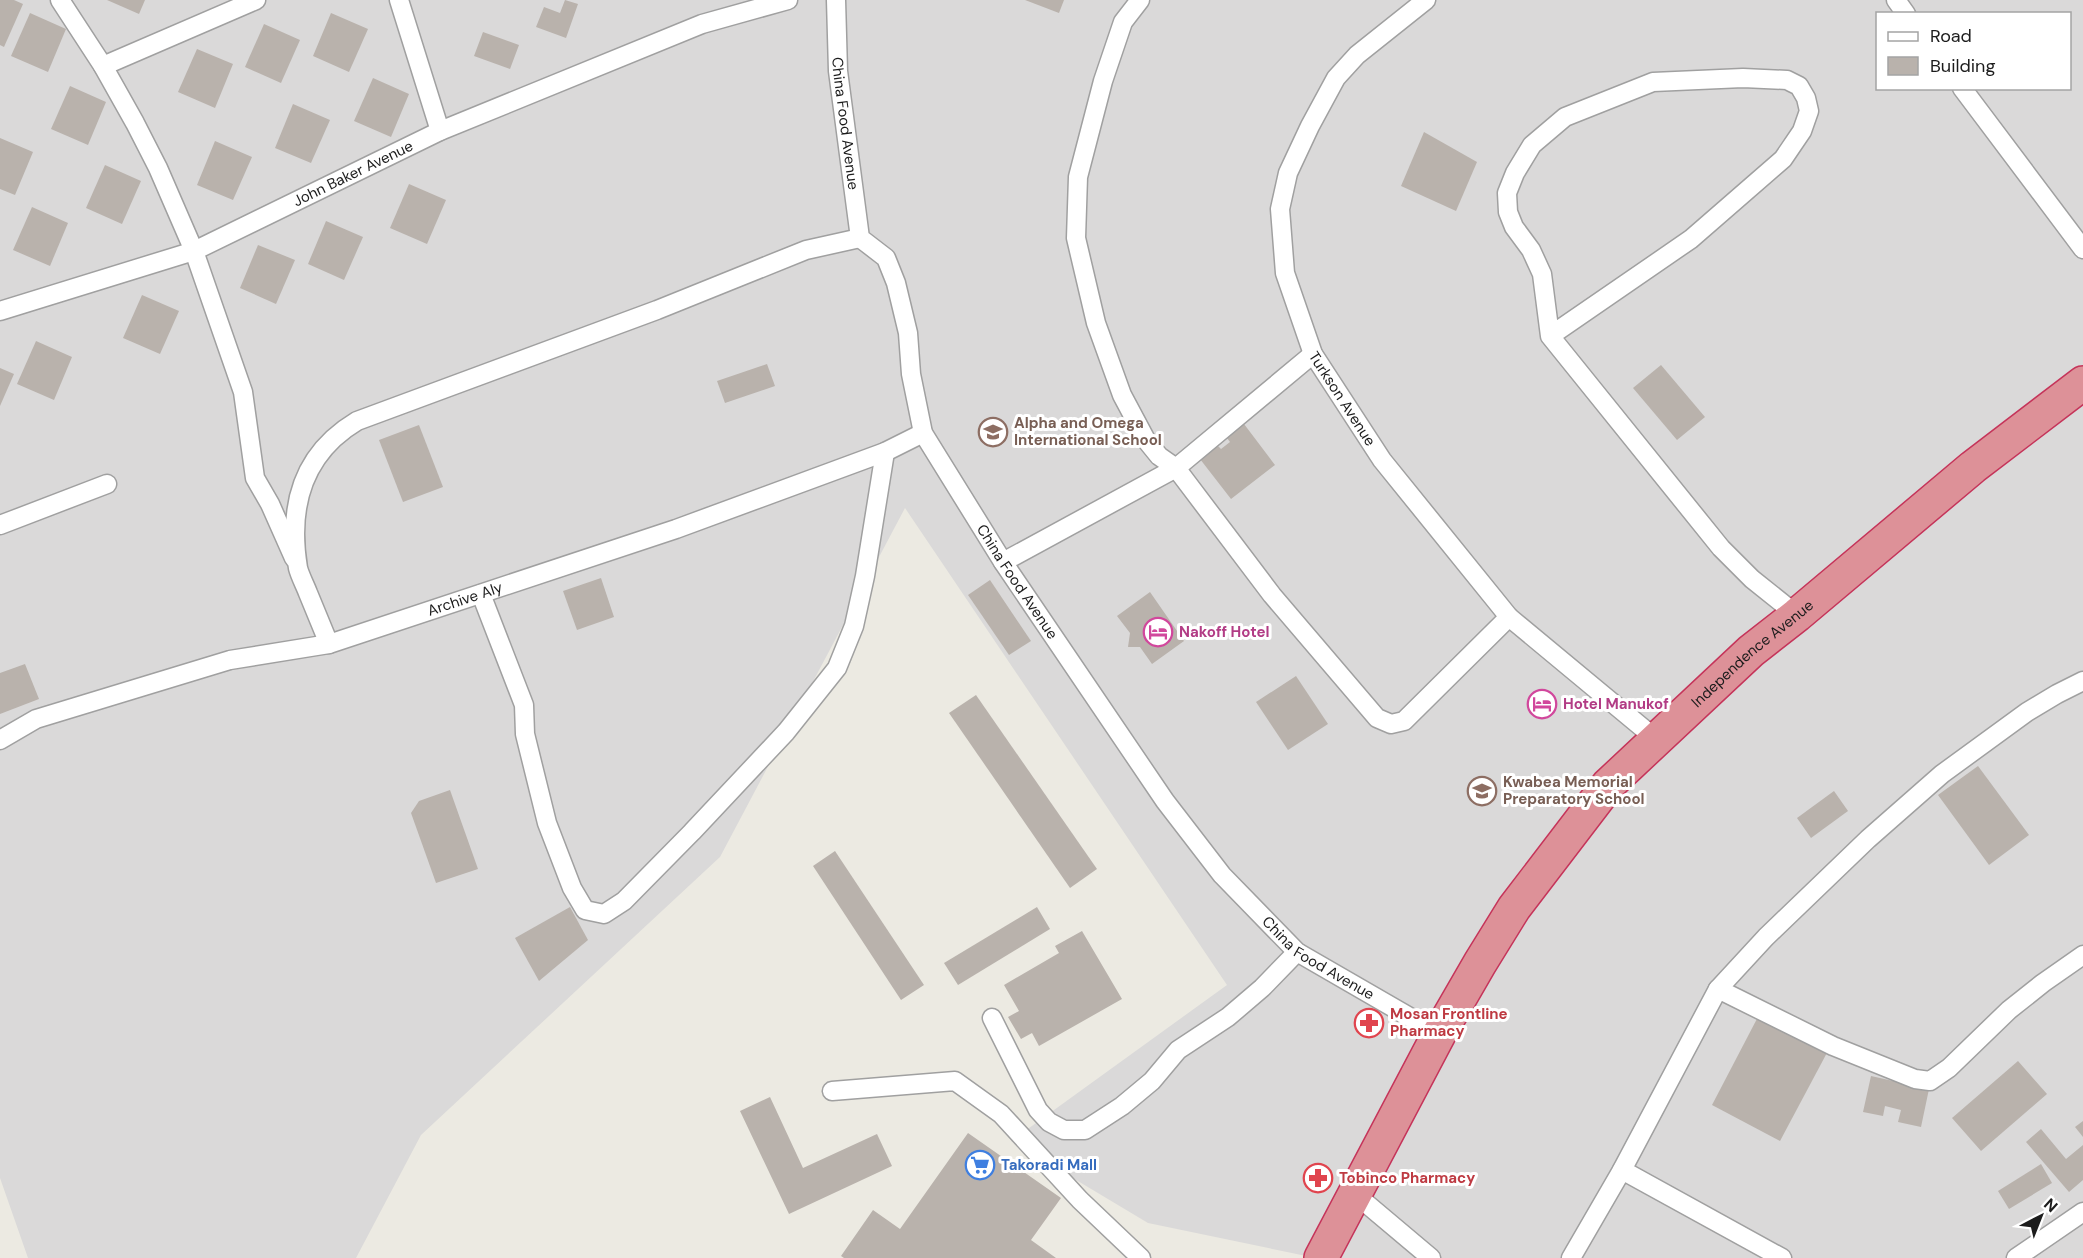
<svg xmlns="http://www.w3.org/2000/svg" width="2083" height="1258" font-family="'DM Sans',sans-serif">
<style>
.residential{fill:#dad9d9;fill-rule:evenodd}
.building{fill:#b9b2ac}
.lines{fill:none;stroke-linecap:round;stroke-linejoin:round}
.street-casing{stroke:#a0a0a0;stroke-width:21}
.highway-casing{stroke:#c5345a;stroke-width:36}
.street{stroke:#fff;stroke-width:18}
.highway{stroke:#dd9198;stroke-width:33}
.labels{text-anchor:middle;dominant-baseline:central;stroke-width:6;stroke-linejoin:round;paint-order:stroke}
.street-label{font-size:15px;fill:#1c1c1c;stroke:#fff}
.education-label{font-size:15px;font-weight:bold;fill:#785e54;stroke:#fff;text-anchor:start}
.hotel-label{font-size:15px;font-weight:bold;fill:#b23c85;stroke:#fff;text-anchor:start}
.health-label{font-size:15px;font-weight:bold;fill:#be3a42;stroke:#fff;text-anchor:start}
.shop-label{font-size:15px;font-weight:bold;fill:#366cbe;stroke:#fff;text-anchor:start}
</style>
<rect width="100%" height="100%" fill="#eceae2"/>
<!-- residential -->
<path class="residential" d="M0 0H2083V1258H1316L1148 1223 1011 1141 1227 985 905 508 720 857 421 1135 356 1258H28L0 1178ZM1878 14H2070V88H1878Z"/>
<!-- building -->
<g class="building">
<path d="M0 0H14L23 4 4 47 0 45Z"/>
<path d="M107 0H145L139 14Z"/>
<path d="M565 0 578 4 566 38 536 27 544 7 560 13Z"/>
<path d="M1025 0H1064L1059 13Z"/>
<path d="M30 13 66 29 48 72 11 56Z"/>
<path d="M331 13 368 29 349 72 313 56Z"/>
<path d="M264 24 300 40 281 83 245 67Z"/>
<path d="M483 32 519 45 510 69 474 56Z"/>
<path d="M197 49 233 64 215 108 178 92Z"/>
<path d="M373 78 409 94 391 137 354 121Z"/>
<path d="M70 86 106 102 88 145 51 129Z"/>
<path d="M293 104 330 120 311 163 275 148Z"/>
<path d="M1424 132 1477 162 1456 211 1401 186Z"/>
<path d="M0 138 33 152 15 195 0 189Z"/>
<path d="M215 141 252 157 233 200 197 185Z"/>
<path d="M105 165 141 181 122 224 86 208Z"/>
<path d="M409 184 446 200 427 244 390 228Z"/>
<path d="M32 207 68 223 50 266 13 250Z"/>
<path d="M326 221 363 237 344 280 308 264Z"/>
<path d="M258 245 295 260 276 304 240 288Z"/>
<path d="M142 295 179 311 160 354 123 338Z"/>
<path d="M36 341 72 357 54 400 17 384Z"/>
<path d="M767 364 775 386 725 403 717 381Z"/>
<path d="M1661 365 1705 417 1677 440 1633 388Z"/>
<path d="M0 368 14 374 0 406Z"/>
<path d="M1244 424 1275 465 1231 499 1200 459 1217 445 1221 449 1230 442 1227 438Z"/>
<path d="M419 425 443 487 403 502 379 440Z"/>
<path d="M601 578 614 617 577 630 563 591Z"/>
<path d="M990 580 1031 641 1009 655 968 595Z"/>
<path d="M1150 592 1184 641 1152 664 1140 647H1128L1130 633 1117 616Z"/>
<path d="M25 664 39 699 0 714V673Z"/>
<path d="M1296 676 1328 724 1288 750 1256 702Z"/>
<path d="M976 695 1097 869 1070 888 949 713Z"/>
<path d="M1978 766 2029 835 1989 865 1938 795Z"/>
<path d="M450 790 478 869 436 883 411 813 419 801Z"/>
<path d="M1834 791 1848 811 1811 838 1797 818Z"/>
<path d="M835 851 924 985 901 1000 813 866Z"/>
<path d="M570 907 588 940 539 981 515 938Z"/>
<path d="M1037 907 1050 929 958 985 944 963Z"/>
<path d="M1082 931 1122 999 1039 1046 1032 1033 1021 1039 1008 1017 1019 1011 1004 985 1059 953 1055 946Z"/>
<path d="M1760 1013 1829 1049 1780 1141 1712 1105Z"/>
<path d="M2018 1061 2047 1094 1981 1151 1952 1118Z"/>
<path d="M1871 1076 1929 1089 1921 1127 1898 1122 1901 1110 1885 1106 1883 1116 1863 1112Z"/>
<path d="M770 1097 803 1168 877 1134 892 1166 789 1214 740 1111Z"/>
<path d="M2083 1121V1137L2075 1127Z"/>
<path d="M2041 1129 2066 1159 2083 1145V1180L2069 1192 2026 1142Z"/>
<path d="M968 1133 1061 1198 1031 1240 1056 1258H844L841 1256 873 1210 900 1229Z"/>
<path d="M2041 1164 2052 1183 2009 1209 1998 1191Z"/>
</g>
<g class="lines">
<!-- street casing -->
<g class="street-casing">
<g id="street">
<path d="M60 0 103 66 135 123 158 168 194 251 243 392 255 478 270 504 294 558"/>
<path d="M399 0 440 131"/>
<path id="s1" d="M836 0 838 71 860 238 886 258 896 283 908 333 911 374 923 433 1003 562 1165 801 1222 875 1297 952 1439 1034"/>
<path d="M1140 0 1123 22 1103 81 1078 177 1076 238 1096 323 1122 395 1146 440 1159 456 1176 468 1272 595 1377 718 1391 724 1404 721 1509 617"/>
<path id="s2" d="M1426 0 1357 55 1336 78 1310 126 1288 173 1280 209 1285 273 1313 354 1382 460 1509 617 1656 739"/>
<path d="M1896 0 1906 14"/>
<path d="M103 66 256 0"/>
<path d="M1962 88 2083 249"/>
<path id="s3" d="M0 311 194 251 440 131 702 24 788 0"/>
<path d="M1550 336 1691 239 1783 159 1802 131 1809 111 1806 98 1799 86 1787 80 1743 78 1653 82 1565 117 1532 145 1515 173 1507 193 1508 212 1514 227 1531 250 1542 274 1550 336 1721 548 1752 579 1797 615"/>
<path d="M0 525 107 484"/>
<path d="M1003 562 1176 468 1313 354"/>
<path d="M481 594 524 705 525 734 547 823 572 888 585 910 604 914 624 901 692 832 786 732 837 668 854 626 865 576 885 452"/>
<path d="M329 644C322 627 315 610 308 593 305 585 300 576 298 568 288 507 302 454 357 421L657 310 806 250 860 238"/>
<path id="s4" d="M0 740 36 719 230 660 329 644 676 529 885 452 923 433"/>
<path d="M1718 989 1833 1046 1915 1079 1930 1081 1949 1068 2009 1010 2043 983 2083 955"/>
<path d="M992 1018 1038 1110 1049 1122 1064 1130H1085L1122 1106 1152 1081 1178 1050 1228 1017 1262 988 1297 952"/>
<path d="M832 1091 955 1081 1001 1114 1080 1200 1141 1258"/>
<path d="M1622 1170 1782 1258"/>
<path d="M1355 1194 1431 1258"/>
<path d="M1571 1258 1622 1170 1718 989 1766 937 1868 839 1942 774 2027 712 2057 694 2083 681"/>
<path d="M2016 1258 2083 1212"/>
</g>
</g>
<!-- highway casing -->
<g class="highway-casing">
<g id="highway">
<path id="s5" d="M1321 1258 1439 1034 1480 963 1514 908 1608 785 1751 651 1797 615 1973 467 2083 383"/>
</g>
</g>
<!-- street -->
<use href="#street" class="street"/>
<!-- highway -->
<use href="#highway" class="highway"/>
</g>
<!-- icons -->
<defs>
<g id="school-ring" transform="scale(1.5)"><circle r="9.5" fill="#fff" stroke="#8d6e63" stroke-width="1.5"/><path d="M0-5L7-2L0 1L-7-2ZM-4 1L0 2.5L4 1V4Q0 6-4 4Z" fill="#8d6e63"/></g>
<g id="hotel-ring" transform="scale(1.5)"><circle r="9.5" fill="#fff" stroke="#d1479c" stroke-width="1.5"/><path d="M-6-4.5h1.5V1H6V5H4.5V3h-9V5H-6ZM-4 0a1.8 1.8 0 1 1 3.6 0ZM.5 0V-2.5h3Q6-2.5 6 0Z" fill="#d1479c"/></g>
<g id="pharmacy-ring" transform="scale(1.5)"><circle r="9.5" fill="#fff" stroke="#e0444e" stroke-width="1.5"/><path d="M-2-6h4v4h4v4h-4v4h-4v-4h-4v-4h4Z" fill="#e0444e"/></g>
<g id="supermarket-ring" transform="scale(1.5)"><circle r="9.5" fill="#fff" stroke="#3f7fe0" stroke-width="1.5"/><path d="M-6-5.5h2.5l.6 2H6L4.5 2H-2.5L-4.4-4H-6ZM-1.5 3.2a1.3 1.3 0 1 0 .1 0ZM3 3.2a1.3 1.3 0 1 0 .1 0Z" fill="#3f7fe0"/></g>
</defs>
<g fill-rule="evenodd">
<use href="#school-ring" x="993" y="432"/>
<use href="#hotel-ring" x="1158" y="632"/>
<use href="#hotel-ring" x="1542" y="704"/>
<use href="#school-ring" x="1482" y="791"/>
<use href="#pharmacy-ring" x="1369" y="1023"/>
<use href="#supermarket-ring" x="980" y="1165"/>
<use href="#pharmacy-ring" x="1318" y="1178"/>
</g>
<g class="labels">
<!-- street labels -->
<g class="street-label">
<text stroke="none"><textPath href="#s1" startOffset="124">China Food Avenue</textPath></text>
<text stroke="none"><textPath href="#s3" startOffset="380">John Baker Avenue</textPath></text>
<text stroke="none"><textPath href="#s2" startOffset="466">Turkson Avenue</textPath></text>
<text stroke="none"><textPath href="#s1" startOffset="628">China Food Avenue</textPath></text>
<text stroke="none"><textPath href="#s4" startOffset="488">Archive Aly</textPath></text>
<text stroke="none"><textPath href="#s5" startOffset="750">Independence Avenue</textPath></text>
<text stroke="none"><textPath href="#s1" startOffset="1114">China Food Avenue</textPath></text>
</g>
<!-- education labels -->
<g class="education-label">
<text x="1014" y="423">Alpha and Omega<tspan x="1014" dy="17">International School</tspan></text>
<text x="1503" y="782">Kwabea Memorial<tspan x="1503" dy="17">Preparatory School</tspan></text>
</g>
<!-- hotel labels -->
<g class="hotel-label">
<text x="1179" y="632">Nakoff Hotel</text>
<text x="1563" y="704">Hotel Manukof</text>
</g>
<!-- health labels -->
<g class="health-label">
<text x="1390" y="1014">Mosan Frontline<tspan x="1390" dy="17">Pharmacy</tspan></text>
<text x="1339" y="1178">Tobinco Pharmacy</text>
</g>
<!-- shop labels -->
<g class="shop-label">
<text x="1001" y="1165">Takoradi Mall</text>
</g>
</g>
<!-- legend -->
<rect x="1876" y="12" width="195" height="78" fill="#ffffff" stroke="#a4a4a4" stroke-width="1.5"/>
<rect x="1888" y="32" width="30" height="9" fill="#ffffff" stroke="#a4a4a4" stroke-width="1.5"/>
<text x="1930" y="42" font-size="18" fill="#1c1c1c">Road</text>
<rect x="1888" y="57" width="30" height="18" fill="#b9b2ac" stroke="#a4a4a4" stroke-width="1.5"/>
<text x="1930" y="72" font-size="18" fill="#1c1c1c">Building</text>
<!-- north arrow -->
<g transform="translate(2041 1216) rotate(42)" stroke="#ffffff" stroke-width="4.5" paint-order="stroke">
<path d="M0-4.5L10 22L0 15L-10 22Z" fill="#1c1c1c"/>
<text y="-9" font-size="16" font-weight="bold" text-anchor="middle" fill="#1c1c1c">N</text>
</g>
</svg>
